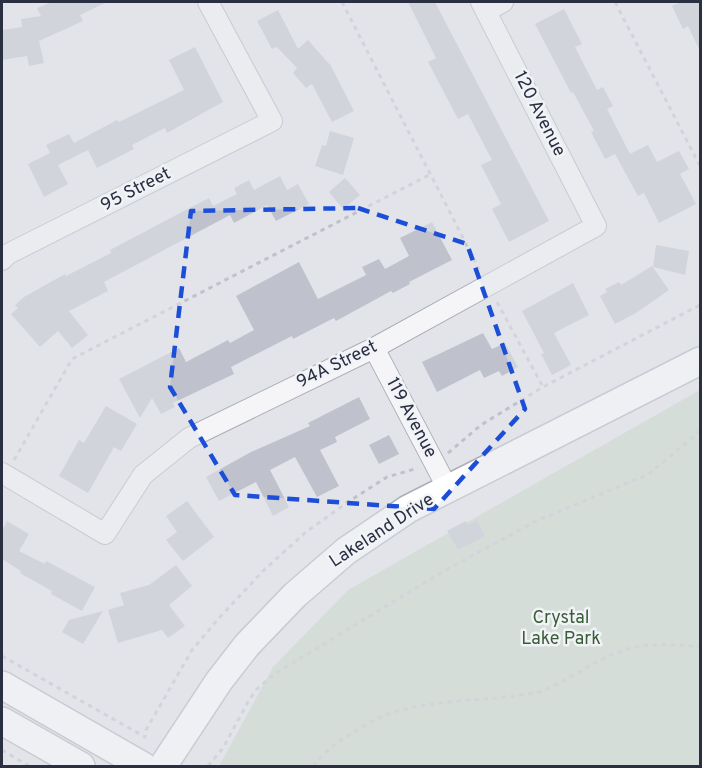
<svg xmlns="http://www.w3.org/2000/svg" width="702" height="768" font-family="Overpass,sans-serif">
<style>
.green{fill:#c4d4c3}
.building{fill:#bfc2cd}
.lines{fill:none;stroke-linecap:round;stroke-linejoin:round}
.street-casing{stroke:#abaeb8;stroke-width:22}
.secondary-casing{stroke:#abaeb8;stroke-width:30}
.path{stroke:#c0c2c9;stroke-width:3;stroke-dasharray:4.5 4.5;stroke-linecap:butt}
.street{stroke:#f5f5f8;stroke-width:20}
.secondary{stroke:#fff;stroke-width:27}
.marked{fill:none;stroke:#1d4ed8;stroke-width:4.5;stroke-dasharray:12 8;stroke-linejoin:round}
.labels{text-anchor:middle;dominant-baseline:central;stroke-width:5;stroke-linejoin:round;paint-order:stroke}
.street-label{font-size:18px;fill:#2a2f42;stroke:#f1f3f7}
.park-label{font-size:18px;fill:#385d37;stroke:#f1f3f7}
</style>
<rect width="100%" height="100%" fill="#e2e4ea"/>
<!-- green -->
<path class="green" d="M700 390V766H219L273 667 348 590Z"/>
<!-- building -->
<g class="building">
<path d="M52 2H107L80 15 83 21 39 41 44 63 29 66 27 56 2 60V30L22 27 21 19 41 16 37 8Z"/>
<path d="M408 2H435L549 221 509 242 492 209 501 204 481 165 492 160 468 114 458 119 428 62 436 58Z"/>
<path d="M681 2H700V51L688 26 683 29 672 6Z"/>
<path d="M564 9 582 44 575 47 597 90 603 87 613 106 607 109 630 154 648 145 657 162 679 151 689 169 680 174 696 204 659 223 644 193 638 196 615 154 605 159 591 132 594 131 573 92 571 93 535 24Z"/>
<path d="M278 10 298 49 308 40 331 66 354 111 332 122 312 84 306 88 293 73 297 68 277 47 272 49 257 21Z"/>
<path d="M195 47 223 102 167 133 165 128 132 145 134 149 97 168 88 150 58 165 68 184 44 197 28 164 50 153 46 145 69 134 74 143 117 120 119 122 184 90 169 60Z"/>
<path d="M330 131 354 138 343 175 315 166 322 145 326 146Z"/>
<path d="M280 176 287 190 298 184 309 204 276 221 267 205 234 223 230 215 104 282 108 291 69 311 88 335 72 348 58 331 40 347 11 314 18 308 15 305 24 297 65 274 66 276 111 253 110 250 180 213 209 198 213 206 237 194 234 188 249 180 254 190Z"/>
<path d="M345 178 360 195 343 209 329 192Z"/>
<path d="M432 222 452 260 409 282 410 284 393 293 391 291 336 321 334 318 293 339 292 336 231 367 234 374 173 403 175 407 161 414 152 398 140 418 119 379 179 348 186 362 228 340 230 343 254 330 236 296 299 262 318 299 366 275 362 267 379 259 385 269 409 256 400 238Z"/>
<path d="M656 245 689 251 685 275 653 267Z"/>
<path d="M652 266 669 290 636 313 615 324 600 296 607 292 605 289 619 282 621 285Z"/>
<path d="M573 283 589 315 554 333 571 365 552 375 541 354 544 353 522 311Z"/>
<path d="M483 333 492 349 505 343 518 367 502 376 499 371 484 378 480 370 437 392 422 362Z"/>
<path d="M359 397 370 419 335 437 337 442 320 450 339 486 317 497 295 457 270 470 289 507 273 516 256 482 219 501 206 477 251 452 310 426 308 423Z"/>
<path d="M106 406 137 424 121 451 114 447 88 493 59 476 79 440 84 443Z"/>
<path d="M389 435 399 454 379 464 369 445Z"/>
<path d="M187 501 214 537 183 561 166 540 177 532 166 516Z"/>
<path d="M477 520 485 536 458 550 447 531 466 521 468 525Z"/>
<path d="M7 521 29 534 19 551 45 564 46 561 95 587 82 611 51 594 52 591 20 573 21 571 2 559V531Z"/>
<path d="M176 565 192 586 169 605 185 626 168 638 162 630 118 643 108 610 124 605 120 593 149 585Z"/>
<path d="M103 611 83 644 62 632 69 620Z"/>
</g>
<g class="lines">
<!-- street casing -->
<g class="street-casing">
<g id="street">
<path d="M486 11 503 2"/>
<path d="M2 260 8 254 272 121 208 2"/>
<path d="M374 348 448 489"/>
<path d="M2 473 105 534 143 475 189 438 374 348 596 226 481 2"/>
</g>
</g>
<!-- secondary casing -->
<g class="secondary-casing">
<g id="secondary">
<path d="M2 685 143 766"/>
<path d="M2 721 81 766"/>
<path d="M163 766 219 681 247 645 295 595 346 551 408 509 700 361"/>
</g>
</g>
<!-- path -->
<g class="path">
<path d="M342 2 479 269"/>
<path d="M615 2 700 166"/>
<path d="M497 302 543 387"/>
<path d="M448 453 481 425 543 387 700 305"/>
<path d="M14 460 72 359 431 174"/>
<path d="M2 656 145 737 146 730 192 650 219 618 264 570 306 532 348 502 387 477 418 468"/>
<path d="M2 750 29 766"/>
<path d="M208 766 223 748 249 700 256 690 273 675 444 571 536 521 649 474 700 431"/>
<path d="M313 766C324 752 336 743 351 734 363 726 375 719 388 714 436 698 490 702 539 692 572 680 601 654 636 647 657 643 679 645 700 646"/>
</g>
<!-- street -->
<use href="#street" class="street"/>
<!-- secondary -->
<use href="#secondary" class="secondary"/>
</g>
<!-- marked area -->
<path d="M0 0H702V768H0ZM358 208 467 244 525 409 434 509 235 495 170 387 191 211Z" fill="#e2e4ea" fill-opacity=".55" fill-rule="evenodd"/>
<path class="marked" d="M358 208 467 244 525 409 434 509 235 495 170 387 191 211Z"/>
<g class="labels">
<!-- street labels -->
<g class="street-label">
<text transform="translate(539 114) rotate(63)">120 Avenue</text>
<text transform="translate(136 190) rotate(-27)">95 Street</text>
<text transform="translate(337 365) rotate(-26)">94A Street</text>
<text transform="translate(411 418) rotate(62)">119 Avenue</text>
<text transform="translate(382 531) rotate(-33)">Lakeland Drive</text>
</g>
<!-- park labels -->
<g class="park-label">
<text x="561" y="618">Crystal<tspan x="561" dy="21">Lake Park</tspan></text>
</g>
</g>
<!-- border -->
<rect width="702" height="768" fill="none" stroke="#2a2f42" stroke-width="6"/>
</svg>
